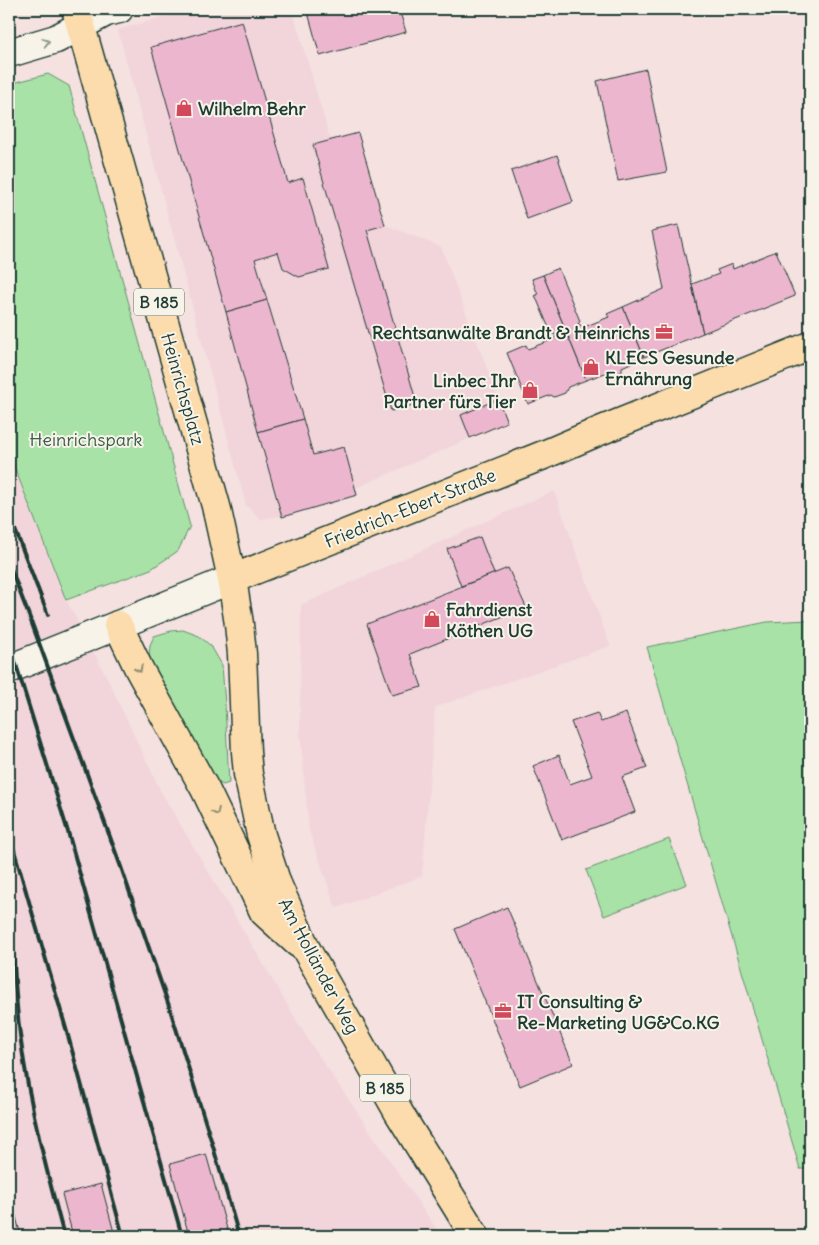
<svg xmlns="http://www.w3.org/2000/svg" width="819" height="1245" font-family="Delius,sans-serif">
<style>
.built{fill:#f2d4db}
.green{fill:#a8e2a7;stroke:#64906e}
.building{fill:#edb6cf;stroke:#1f3d34}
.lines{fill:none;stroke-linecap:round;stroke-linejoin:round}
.minor-casing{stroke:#1f3d34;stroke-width:31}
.major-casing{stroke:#1f3d34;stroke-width:31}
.minor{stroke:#f7f3e8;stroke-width:28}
.major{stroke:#fcdcac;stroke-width:28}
.rail{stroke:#1f3d34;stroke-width:4}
.oneway{stroke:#8b988e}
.oneway2{stroke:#8e8c70}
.labels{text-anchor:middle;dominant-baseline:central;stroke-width:4;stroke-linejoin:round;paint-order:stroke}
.shield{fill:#f7f3e8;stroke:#60746a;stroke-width:1}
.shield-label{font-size:16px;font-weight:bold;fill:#1f3d34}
.poi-label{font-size:18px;font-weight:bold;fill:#1f3d34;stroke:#f7f3e8;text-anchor:start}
.street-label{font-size:18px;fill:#1f3d34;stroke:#f7f3e8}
.park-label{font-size:18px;fill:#3a5e4b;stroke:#f7f3e8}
</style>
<rect width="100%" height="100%" fill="#f4e1e0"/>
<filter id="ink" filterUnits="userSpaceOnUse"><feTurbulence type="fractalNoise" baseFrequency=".02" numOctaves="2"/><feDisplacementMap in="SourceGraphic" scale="10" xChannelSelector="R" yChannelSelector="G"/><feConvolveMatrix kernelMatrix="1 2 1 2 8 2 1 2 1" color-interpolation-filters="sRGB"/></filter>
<g filter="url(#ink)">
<!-- built -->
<g class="built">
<path d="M192 9H292L330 139 358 133 385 225 441 247 507 422 298 513 261 519 246 505 118 30Z"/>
<path d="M9 455 66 600 106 676 162 794 310 1043 441 1236H9Z"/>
<path d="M554 491 610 646 435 707 422 876 336 908 309 830 300 730 301 605Z"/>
</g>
<!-- green -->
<g class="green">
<path d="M48 74 69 86 190 526 178 551 151 569 66 600 9 453V84Z"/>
<path d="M810 620V1169H800L647 647 767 622Z"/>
<path d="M183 630 199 636 211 646 222 665 225 704 229 783 223 785 216 781 199 751 149 657 150 645 154 636 171 631Z"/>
<path d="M669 839 687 884 604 916 586 870Z"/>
</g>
<!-- building -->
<g class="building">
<path d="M307 9H399L406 32 320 56Z"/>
<path d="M242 21 288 183 303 178 329 269 299 277 283 268 278 252 255 259 267 300 226 312 151 47Z"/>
<path d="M646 69 667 172 618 181 597 81Z"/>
<path d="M358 133 385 225 367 230 417 404 391 411 313 145Z"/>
<path d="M557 155 573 202 527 219 511 171Z"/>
<path d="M810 163V186L805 164Z"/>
<path d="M678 225 703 333 644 357 623 307 664 289 652 231Z"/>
<path d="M776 251 795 296 703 333 692 284 719 274 717 270 732 264 733 269Z"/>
<path d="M558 268 580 321 578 324 584 327 609 317 607 314 623 307 644 357 622 367V372L609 376 605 373 586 380 543 275Z"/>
<path d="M543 275 586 380 568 387 565 393 554 397 551 395 528 404 507 353 526 345 528 349 554 339 556 335 551 333 535 295H538L532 279Z"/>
<path d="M267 300 303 419 258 432 226 312Z"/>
<path d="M498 399 507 422 470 438 461 415Z"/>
<path d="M303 419 313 455 344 447 357 495 282 517 258 432Z"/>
<path d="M480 537 494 574 461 586 447 549Z"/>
<path d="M508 568 526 607 410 654 422 687 392 695 367 624Z"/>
<path d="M597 713 601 722 626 713 647 768 622 777 635 812 562 840 533 766 559 755 570 784 592 776 571 722Z"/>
<path d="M507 907 573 1064 520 1086 455 929Z"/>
<path d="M206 1154 229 1236H189L170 1164Z"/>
<path d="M101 1184 115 1236H73L62 1194Z"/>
<path d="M9 1190 21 1236H9Z"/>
</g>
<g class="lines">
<!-- minor casing -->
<g class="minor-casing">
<g id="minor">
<path d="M9 53 56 39 106 12 119 9"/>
<path d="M9 669 232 579"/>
</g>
</g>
<!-- major casing -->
<g class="major-casing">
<g id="major">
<path d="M76 9 216 506 232 579 239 624 242 654 246 752 248 774 261 835 277 884 307 951 399 1113 475 1236"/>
<path d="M232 579 546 454 602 430 810 346"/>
<path d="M118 625 139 669 205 789 264 912 298 943"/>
</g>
</g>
<!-- minor -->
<use href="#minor" class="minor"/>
<!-- major -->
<use href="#major" class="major"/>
<!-- rail -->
<g class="rail">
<path d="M9 514 48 615"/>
<path d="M9 564 31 621 121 867 169 1006 212 1143 239 1236"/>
<path d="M9 642 68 832 182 1236"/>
<path d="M9 833 67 1032 123 1236"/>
<path d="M9 875C13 931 13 987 21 1042 30 1108 47 1172 64 1236"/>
</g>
</g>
<!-- one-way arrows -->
<defs><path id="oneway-chevron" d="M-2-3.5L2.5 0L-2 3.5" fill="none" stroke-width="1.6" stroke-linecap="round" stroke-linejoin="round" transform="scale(1.25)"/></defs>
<use class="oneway" href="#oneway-chevron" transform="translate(46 42) rotate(-16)"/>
<g class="oneway2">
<use href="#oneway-chevron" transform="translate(139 669) rotate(63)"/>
<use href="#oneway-chevron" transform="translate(216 812) rotate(64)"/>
</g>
</g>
<!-- icons -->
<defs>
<g id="shop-bare" transform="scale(1.35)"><path d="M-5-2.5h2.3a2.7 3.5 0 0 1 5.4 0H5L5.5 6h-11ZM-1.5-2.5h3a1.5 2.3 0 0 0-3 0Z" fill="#d1495b" stroke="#f7f3e8" stroke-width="2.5" paint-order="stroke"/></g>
<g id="office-bare" transform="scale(1.35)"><path d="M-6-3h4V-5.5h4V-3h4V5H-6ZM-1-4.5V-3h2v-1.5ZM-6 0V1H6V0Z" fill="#d1495b" stroke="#f7f3e8" stroke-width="2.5" paint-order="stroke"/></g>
</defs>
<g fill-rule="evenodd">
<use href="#shop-bare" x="184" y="108"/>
<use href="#office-bare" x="664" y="332"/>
<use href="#shop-bare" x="591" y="367"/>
<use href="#shop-bare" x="530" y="390"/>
<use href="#shop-bare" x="432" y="619"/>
<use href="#office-bare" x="503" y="1011"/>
</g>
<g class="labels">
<!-- shield labels -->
<g class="shield">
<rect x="134" y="288.5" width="50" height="27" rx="4"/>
<rect x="360" y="1074.5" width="50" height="27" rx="4"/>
</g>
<g class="shield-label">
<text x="159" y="302">B 185</text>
<text x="385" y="1088">B 185</text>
</g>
<!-- poi labels -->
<g class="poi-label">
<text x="198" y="108">Wilhelm Behr</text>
<text x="650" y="332" text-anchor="end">Rechtsanwälte Brandt &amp; Heinrichs</text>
<text x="605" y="357">KLECS Gesunde<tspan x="605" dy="21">Ernährung</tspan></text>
<text x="516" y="380" text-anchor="end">Linbec Ihr<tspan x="516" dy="21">Partner fürs Tier</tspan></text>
<text x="446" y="609">Fahrdienst<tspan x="446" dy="21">Köthen UG</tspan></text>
<text x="517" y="1001">IT Consulting &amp;<tspan x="517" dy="21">Re-Marketing UG&amp;Co.KG</tspan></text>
</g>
<!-- street labels -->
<g class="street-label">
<text transform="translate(183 389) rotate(74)">Heinrichsplatz</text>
<text transform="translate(410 508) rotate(-22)">Friedrich-Ebert-Straße</text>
<text transform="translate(319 966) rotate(62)">Am Holländer Weg</text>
</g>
<!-- park labels -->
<g class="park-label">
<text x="86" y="439">Heinrichspark</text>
</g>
</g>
<!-- margin -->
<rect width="819" height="1245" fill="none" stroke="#f7f3e8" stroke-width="30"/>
<rect x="15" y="15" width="789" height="1215" fill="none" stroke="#1f3d34" stroke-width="2" filter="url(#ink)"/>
</svg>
